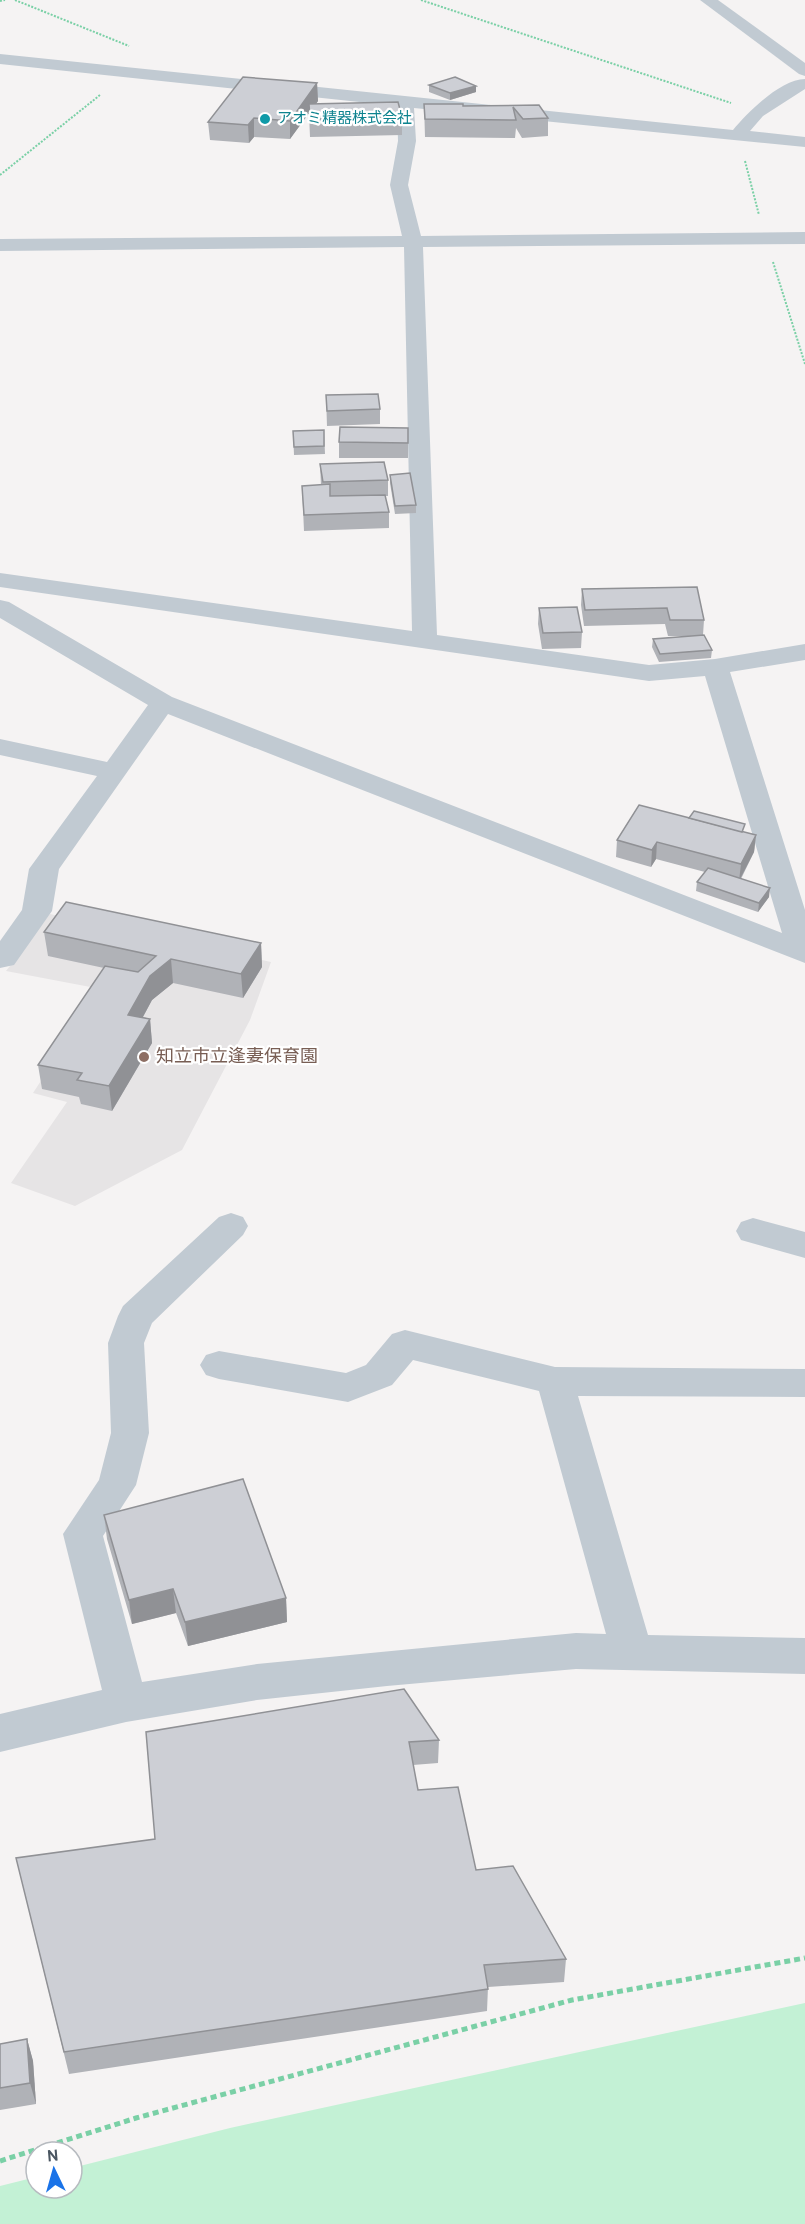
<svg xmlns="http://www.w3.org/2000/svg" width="805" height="2224" font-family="Overpass,'Noto Sans JP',sans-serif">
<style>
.education{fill:#e6e4e5}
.green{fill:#c3f1d5}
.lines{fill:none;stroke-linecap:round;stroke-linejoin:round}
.path-far1{stroke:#7ad0a6;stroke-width:2;stroke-dasharray:2 1.5;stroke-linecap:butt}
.path{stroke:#7ad0a6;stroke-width:5;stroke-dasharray:6 4;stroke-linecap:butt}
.street{fill:#c1cad2;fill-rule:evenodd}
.wall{fill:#b0b2b7}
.shaded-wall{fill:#909195}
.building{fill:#cdcfd5;stroke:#909195;stroke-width:1.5}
.culture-dot{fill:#0f9aa8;stroke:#fff;stroke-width:2}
.education-dot{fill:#8d6e63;stroke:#fff;stroke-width:2}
.labels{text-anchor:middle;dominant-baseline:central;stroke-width:4.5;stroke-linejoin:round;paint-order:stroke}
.far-culture-label{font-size:15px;fill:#0d838f;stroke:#fff;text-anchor:start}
.education-label{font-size:18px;fill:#785e54;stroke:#fff;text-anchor:start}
</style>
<rect width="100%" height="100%" fill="#f5f3f3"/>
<!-- education -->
<path class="education" d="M50 914 271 962 250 1020 182 1150 75 1206 11 1183 67 1102 33 1093 101 989 6 971Z"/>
<!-- green -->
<path class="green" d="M805 2003V2224H0V2186L36 2177V2188H72V2168L230 2128Z"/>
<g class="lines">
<!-- path-far1 -->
<g class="path-far1">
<path d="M15 0 129 46"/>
<path d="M421 0 731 103"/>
<path d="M0 1 5 0"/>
<path d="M745 161 759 215"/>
<path d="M0 175 100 95"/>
<path d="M773 262 805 364"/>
</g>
<!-- path -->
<path class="path" d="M0 2161 136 2118 572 2000 805 1958"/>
<!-- street -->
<g class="street">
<path d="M700 0H718L805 63V76L799 74Z"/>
<path d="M0 54 733 130C748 112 781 79 805 79V89L763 116 750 131 805 137V147L414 108 416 141 408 185 421 236 805 232V244L423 247 437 635 649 665 715 659 805 644V660L730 672 805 910V963L168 714 59 869 52 911 14 965 0 968V941L22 910 29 869 97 776 0 755V739L107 762 148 705 0 618V600L9 602 172 697 782 933 705 676 649 681 0 587V573L412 631 404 247 0 251V239L402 236 390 185 398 141 397 106 0 64Z"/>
<path d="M231 1213 243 1217 248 1226 243 1235 152 1323 144 1343 149 1433 136 1485 103 1536 142 1682 257 1664 576 1633 606 1634 539 1391 413 1360 392 1385 348 1402 219 1379 206 1375 200 1365 206 1355 219 1351 346 1373 366 1365 392 1334 405 1330 555 1367 805 1369V1397L578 1396 648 1635 805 1638V1674L576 1669 387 1686 257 1700 126 1722 0 1752V1714L102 1690 63 1534 99 1480 111 1433 108 1343 118 1316 123 1306 219 1217Z"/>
<path d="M753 1218 805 1232V1258L741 1240 736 1231 741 1222Z"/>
</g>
</g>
<!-- wall -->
<g class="wall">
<path d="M317 83 318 101 316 104 402 117V135L310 137 309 113 290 139 254 137 249 143 210 140 208 122Z"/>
<path d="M429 85 476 92 450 100 429 92Z"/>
<path d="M424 104 463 106 539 105 548 118V136L522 138 516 128 515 138 425 137Z"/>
<path d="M326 395 380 409V424L327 426Z"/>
<path d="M408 428V458H339V442Z"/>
<path d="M324 430 325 454 294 455 293 431Z"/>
<path d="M320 464 388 480V496H385L389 512V528L304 531 302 486 321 485Z"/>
<path d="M390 475 416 505V513L395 514 390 483Z"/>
<path d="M697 587 704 620 703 635 712 650 711 658 659 662 652 647 653 639 692 636H668L665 624 584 626 581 605 582 589Z"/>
<path d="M539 608 582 632 581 648 542 649 538 624Z"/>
<path d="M744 832 756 835 754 852 741 879 769 897 758 912 696 891 697 882 705 872 656 859 651 867 616 857 617 840Z"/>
<path d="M44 932 261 943 262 967 243 998 173 983 152 1000 143 1017 150 1019 152 1043 112 1111 81 1104 79 1097 42 1089 38 1065 104 968 48 956Z"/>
<path d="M104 1515 286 1598 287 1622 188 1646 176 1613 132 1624 107 1539Z"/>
<path d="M146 1732 439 1740 438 1763 413 1765 418 1790 476 1870 566 1959 564 1982 488 1987 487 2011 69 2074 16 1858 155 1839Z"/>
<path d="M27 2039 33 2061 36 2104 0 2110V2044Z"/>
</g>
<!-- shaded-wall -->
<g class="shaded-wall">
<path d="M317 83 318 101 309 113V104V113L290 139V121Z"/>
<path d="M476 86V92L450 100V93Z"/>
<path d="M254 118V137L249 143 248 125Z"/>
<path d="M756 835 754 852 739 881 741 864Z"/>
<path d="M657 842 656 859 651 867 652 850Z"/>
<path d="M770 888 769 897 758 912 759 903Z"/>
<path d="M261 943 262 967 243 998 241 974Z"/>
<path d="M171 959 173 983 152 1000 131 1039 128 1015 150 976Z"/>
<path d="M150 1019 152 1043 112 1111 109 1086Z"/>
<path d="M173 1589 176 1613 132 1624 129 1600Z"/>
<path d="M286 1598 287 1622 188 1646 185 1622Z"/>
<path d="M27 2039 33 2061 36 2104 30 2083Z"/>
</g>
<!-- building -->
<g class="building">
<path d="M243 77 317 83 290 121 254 118 248 125 208 122Z"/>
<path d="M455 77 476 86 450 93 429 85Z"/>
<path d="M398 102 402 117 310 119 309 104Z"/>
<path d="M424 104H463V106L539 105 548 118 523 119 513 107 516 120 425 119Z"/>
<path d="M378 394 380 409 327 411 326 395Z"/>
<path d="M340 427 408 428V443L339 442Z"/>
<path d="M324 430V446L294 447 293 431Z"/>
<path d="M384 462 388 480 323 482 320 464Z"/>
<path d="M410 473 416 505 395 506 390 475Z"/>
<path d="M330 484V496L385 495 389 512 304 515 302 486Z"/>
<path d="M697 587 704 620H670L667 608 585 610 582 589Z"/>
<path d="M577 607 582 632 543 633 539 608Z"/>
<path d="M704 635 712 650 660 654 653 639Z"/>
<path d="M639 805 756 835 741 864 657 842 652 850 617 840Z"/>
<path d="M694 811 745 824 742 832 689 818Z"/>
<path d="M708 868 770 888 759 903 697 882Z"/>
<path d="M66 902 261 943 241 974 171 959 150 976 128 1015 150 1019 109 1086 77 1080 82 1073 38 1065 105 966 138 972 156 956 44 932Z"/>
<path d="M243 1479 286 1598 185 1622 173 1589 129 1600 104 1515Z"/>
<path d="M404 1689 439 1740 409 1742 418 1790 458 1787 476 1870 513 1866 566 1959 484 1965 488 1989 64 2052 16 1858 155 1839 146 1732Z"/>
<path d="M27 2039 30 2083 0 2088V2044Z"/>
</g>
<!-- markers -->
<circle class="culture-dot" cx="265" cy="119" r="6"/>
<circle class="education-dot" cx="144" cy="1057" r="6"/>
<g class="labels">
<!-- far-culture labels -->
<g class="far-culture-label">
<text x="277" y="119">アオミ精器株式会社</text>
</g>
<!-- education labels -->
<g class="education-label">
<text x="156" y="1057">知立市立逢妻保育園</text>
</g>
</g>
<!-- north arrow -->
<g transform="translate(54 2170) rotate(355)"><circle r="28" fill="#ffffff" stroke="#b7bbc0" stroke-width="1.5"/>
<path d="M0-4.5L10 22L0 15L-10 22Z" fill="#1a73e8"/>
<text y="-9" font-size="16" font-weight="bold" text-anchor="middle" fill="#4a5661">N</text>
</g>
</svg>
